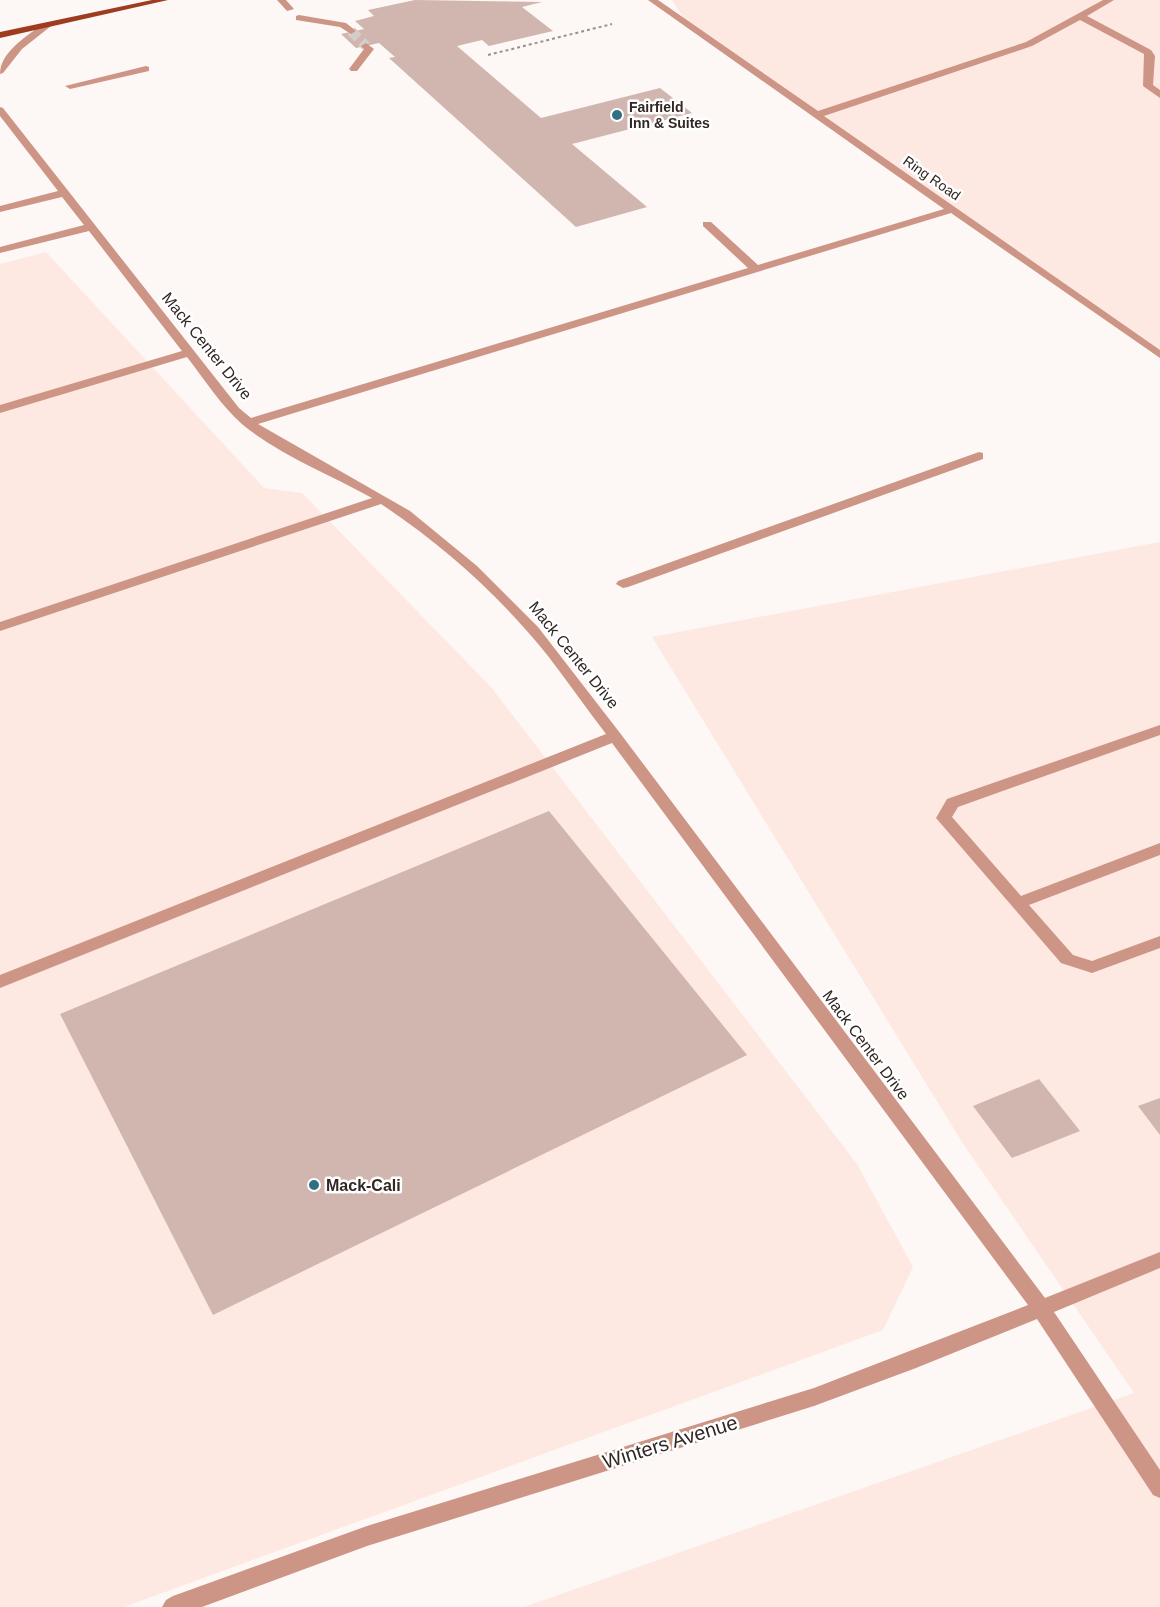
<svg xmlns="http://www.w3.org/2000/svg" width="1160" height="1607" font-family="Arial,sans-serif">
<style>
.built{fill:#fee8e2}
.building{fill:#d0b6ae}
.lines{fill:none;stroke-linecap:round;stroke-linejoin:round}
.minor-tunnel{stroke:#d4cdcb;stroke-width:10;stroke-dasharray:10 5;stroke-linecap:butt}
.path{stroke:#98908e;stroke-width:2;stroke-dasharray:3 3;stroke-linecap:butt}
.minor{fill:#cd9585;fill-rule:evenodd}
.major{fill:#9d3c1f;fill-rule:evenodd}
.poi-dot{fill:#2f7183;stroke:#fff;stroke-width:2}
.labels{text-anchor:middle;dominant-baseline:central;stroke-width:5;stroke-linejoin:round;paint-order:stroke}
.far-poi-label{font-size:14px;font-weight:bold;fill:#312724;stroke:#fff;text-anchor:start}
.far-street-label{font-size:14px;fill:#312724;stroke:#fff}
.street-label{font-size:16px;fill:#312724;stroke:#fff}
.poi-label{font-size:16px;font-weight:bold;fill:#312724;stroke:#fff;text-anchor:start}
.near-street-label{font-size:20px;fill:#312724;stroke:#fff}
</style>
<rect width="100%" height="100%" fill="#fdf7f5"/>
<!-- built -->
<g class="built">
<path d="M672 0H1160V355L688 25Z"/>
<path d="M46 252 264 488 302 493 491 687 857 1164 913 1267 883 1330 124 1607H0V264Z"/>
<path d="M1160 542V1607H524L1134 1393 962 1142 652 637Z"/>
</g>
<!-- building -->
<g class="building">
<path d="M415 0 542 2 522 7 553 31 489 46 482 40 457 46 541 118 660 88 692 113 572 144 647 207 576 227 389 58 395 57 379 43 356 48 341 34 364 29 355 21 374 16 368 10Z"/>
<path d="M549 811 747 1055 213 1315 60 1014Z"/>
<path d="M1039 1079 1080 1131 1012 1158 973 1106Z"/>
<path d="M1160 1098V1135L1138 1106Z"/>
</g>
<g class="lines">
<!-- minor-tunnel -->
<path class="minor-tunnel" d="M351 31 366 46"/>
<!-- path -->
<path class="path" d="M488 55 612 24"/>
<!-- minor -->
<g class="minor">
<path d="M277 0H286L294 9 287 11Z"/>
<path d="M648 0H658L818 111 1026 42 1103 0H1114L1087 16 1151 50 1155 56 1153 85 1160 90V98L1143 86 1144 54 1080 20 1032 46 824 116 1160 350V358L951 213 258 424 410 511 477 566 538 627 620 733 1045 1298 1160 1252V1268L1054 1312 1160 1470V1498L1153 1495 1037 1319 916 1368 814 1406 367 1546 202 1607H162L166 1600 173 1596 367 1526 814 1388 1028 1305 612 743 0 988V975L606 734C586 708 568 682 548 656 501 597 443 545 381 504L0 631V622L372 498C330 474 281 456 243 425 221 406 205 380 187 357L0 413V405L182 351 89 231 0 253V247L84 225 62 197 0 212V206L58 191 0 116V107L3 108 239 408 251 418 748 268 703 226V222H711L758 265 944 209Z"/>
<path d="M299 15 346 23 356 31 351 34 340 27 296 20V16Z"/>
<path d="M43 24 51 26 22 49 3 73 0 74C0 52 27 36 43 24Z"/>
<path d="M366 43 374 49 357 71H351L349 69 364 49 361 46Z"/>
<path d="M146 66 149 67V71L70 89 65 86Z"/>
<path d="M979 452 983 453V459L628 587 623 588 616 584 618 581Z"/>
<path d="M1160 725V735L958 807 952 817 1021 896 1160 843V855L1029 905 1073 955 1092 961 1160 936V948L1092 973 1061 963 936 818 947 799Z"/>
</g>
<!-- major -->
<path class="major" d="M152 0H168L0 38V32Z"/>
</g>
<!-- markers -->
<g class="poi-dot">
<circle cx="617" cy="115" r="6"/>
<circle cx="314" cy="1185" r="6"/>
</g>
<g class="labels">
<!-- far-poi labels -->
<g class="far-poi-label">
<text x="629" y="107">Fairfield<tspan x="629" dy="16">Inn &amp; Suites</tspan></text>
</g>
<!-- far-street labels -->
<g class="far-street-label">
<text transform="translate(932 178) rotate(35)">Ring Road</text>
</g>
<!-- street labels -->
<g class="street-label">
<text transform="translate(207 346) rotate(51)">Mack Center Drive</text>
<text transform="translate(574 655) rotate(51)">Mack Center Drive</text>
<text transform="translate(866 1045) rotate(53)">Mack Center Drive</text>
</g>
<!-- poi labels -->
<g class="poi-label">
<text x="326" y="1185">Mack-Cali</text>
</g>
<!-- near-street labels -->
<g class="near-street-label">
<text transform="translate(670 1442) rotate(-17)">Winters Avenue</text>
</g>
</g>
</svg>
